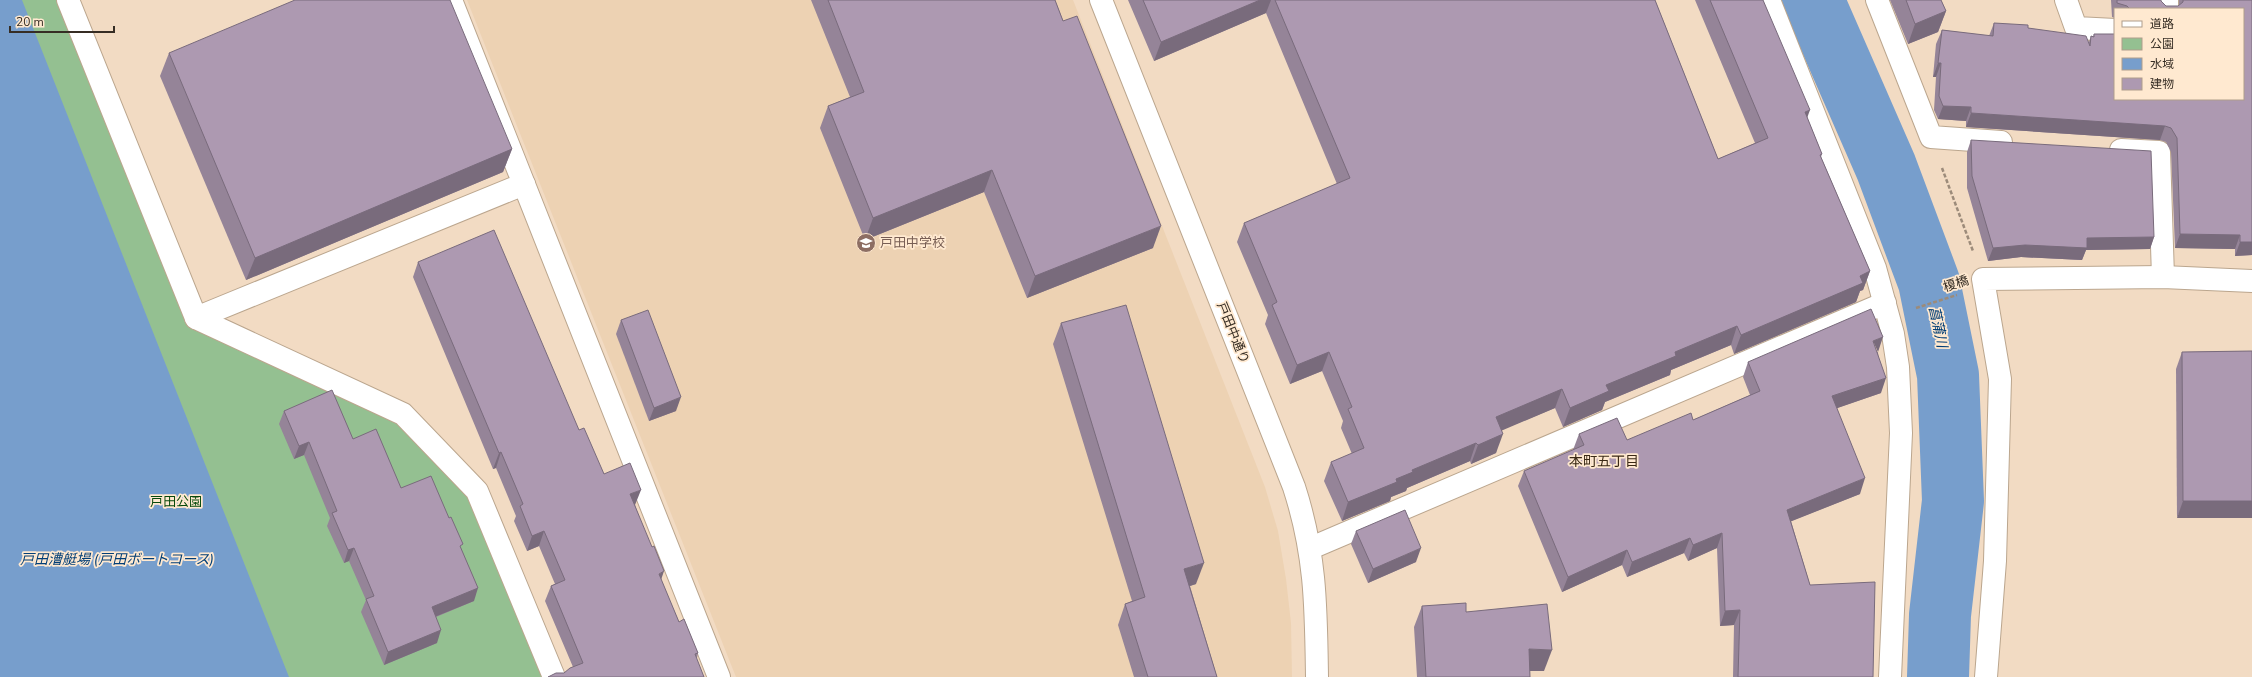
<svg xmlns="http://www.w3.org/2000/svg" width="2252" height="677" font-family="'Nunito Sans','Noto Sans JP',sans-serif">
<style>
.built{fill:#edd2b3}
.green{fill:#94c091}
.water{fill:#779ecc}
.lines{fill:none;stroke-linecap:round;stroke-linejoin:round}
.river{stroke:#779ecc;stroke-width:62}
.minor-casing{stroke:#bba68e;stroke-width:24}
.tertiary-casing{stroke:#bba68e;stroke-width:24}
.path{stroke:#9c8b7a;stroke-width:2.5;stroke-dasharray:4 2;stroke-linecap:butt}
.minor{stroke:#fff;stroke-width:22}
.tertiary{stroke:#fff;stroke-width:22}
.wall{fill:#958498}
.shaded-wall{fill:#796b7c}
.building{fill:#ad99b1;stroke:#796b7c}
.labels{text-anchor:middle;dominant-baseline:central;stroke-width:3.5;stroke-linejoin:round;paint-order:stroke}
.education-label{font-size:13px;fill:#785e54;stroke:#ffe9d0;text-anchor:start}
.street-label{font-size:13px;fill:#362d24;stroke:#ffe9d0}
.park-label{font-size:13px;fill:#07490b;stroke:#ffe9d0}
.water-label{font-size:14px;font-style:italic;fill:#023e76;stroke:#ffe9d0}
.neighbourhood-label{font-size:14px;fill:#3a2915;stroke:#ffe9d0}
</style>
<rect width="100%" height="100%" fill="#f2dbc3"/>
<!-- built -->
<path class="built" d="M467 0H1073L1265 487 1278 531 1286 579 1291 623 1292 677H736Z"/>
<!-- green -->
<path class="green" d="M0 0H68L196 318 403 414 489 518 554 677H0Z"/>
<!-- water -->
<path class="water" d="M0 0H22L289 677H0Z"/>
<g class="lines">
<!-- river -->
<path class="river" d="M1813 0 1886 167 1929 282 1948 375 1953 501 1940 615 1938 677"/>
<!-- minor casing -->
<g class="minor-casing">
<g id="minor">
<path d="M68 0 196 318 403 414 477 491 554 677"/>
<path d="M451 0 719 677"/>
<path d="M1769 0 1875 268 1893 334 1898 367 1901 433 1890 677"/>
<path d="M1877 0 1931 137 2001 142"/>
<path d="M2066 0 2076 28 2115 30"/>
<path d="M2167 9V0"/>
<path d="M2121 150 2159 152 2163 277"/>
<path d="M196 318 524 184"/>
<path d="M1311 548 1885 303"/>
<path d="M1986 677 1995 561 2000 379 1983 279 2163 277 2252 281"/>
</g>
</g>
<!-- tertiary casing -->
<g class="tertiary-casing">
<path id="tertiary" d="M1101 0 1294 487C1316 555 1316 607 1317 677"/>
</g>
<!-- path -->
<g class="path">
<path d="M1942 168 1973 251"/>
<path d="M1916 308 1957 295"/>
</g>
<!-- minor -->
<use href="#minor" class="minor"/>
<!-- tertiary -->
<use href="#tertiary" class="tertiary"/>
</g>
<!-- wall -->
<g class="wall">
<path d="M811 0H1055L1153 248 1027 298 984 192 865 240 820 128 828 106 850 97Z"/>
<path d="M1128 0H1655L1718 159 1755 143 1695 0H1763L1807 117 1822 154 1821 157 1870 271 1863 290 1860 291 1856 302 1734 354 1731 345 1671 370 1670 375 1605 402 1602 410 1563 427 1555 408 1501 430 1496 453 1471 464 1470 461 1407 488 1406 491 1391 497 1390 501 1342 521 1324 481 1331 462 1352 454 1341 428 1343 421 1322 371 1290 384 1265 324 1268 315 1237 242 1244 223 1337 184 1266 13 1154 61Z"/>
<path d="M1890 0H1941L1946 11 1938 32 1908 44Z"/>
<path d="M2111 0H2161V1L2166 6H2178L2179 5V0H2252V255L2235 256V249L2175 248 2171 152 2166 142 2160 140 1966 127V121L1938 119 1934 110 1936 77H1933L1936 44 1942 30 1989 36 1994 23 2028 28 2089 42 2091 36 2093 37 2094 34H2115V99L2243 9H2115V18L2112 17Z"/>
<path d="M169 53 512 149 503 172 246 280 160 76Z"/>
<path d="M1971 140 2154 237 2150 249 2086 250 2082 260 2021 257 1988 261 1967 188V152Z"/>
<path d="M418 262 579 430 604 474 635 505 661 580 679 622 698 653 697 658 564 673 573 667 545 601 551 586 555 584 539 546 527 551 514 521 516 516 496 468 493 469 413 277Z"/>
<path d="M621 320 676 411 649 421 616 334Z"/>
<path d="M1061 323 1196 584 1190 586 1217 677H1134L1118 625 1125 604 1132 601 1053 344Z"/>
<path d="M2252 351 2177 518 2176 369 2182 352Z"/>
<path d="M1878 352 1881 393 1837 408 1860 494 1791 521 1810 585 1873 677H1733L1734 625 1720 626 1717 548 1688 561 1684 553 1627 577 1622 565 1562 592 1518 486 1524 471 1573 450 1579 434 1627 440 1693 420 1750 395 1743 377 1748 362Z"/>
<path d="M284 411 353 439 461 548 474 601 436 617 437 643 384 665 361 612 366 600 349 561 344 563 327 526 330 518 304 455 294 459 279 424Z"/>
<path d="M1356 531 1416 562 1368 583 1351 544Z"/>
<path d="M1422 606 1466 612 1544 671H1530V677H1417L1414 627Z"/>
</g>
<!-- shaded-wall -->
<g class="shaded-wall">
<path d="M1260 0H1271L1266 13 1154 61 1161 42Z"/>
<path d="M1946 11 1938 32 1908 44 1915 24Z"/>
<path d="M1938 63H1941L1936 77H1933Z"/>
<path d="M1943 106 1971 107 1966 121 1938 119Z"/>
<path d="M1810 110 1803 129 1805 112Z"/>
<path d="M1971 113 2165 126 2160 140 1966 127Z"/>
<path d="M512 149 503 172 246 280 255 258Z"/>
<path d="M992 170 984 192 865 240 873 218Z"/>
<path d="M1161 226 1153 248 1027 298 1035 276Z"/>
<path d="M2180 234 2240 235 2235 249 2175 248Z"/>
<path d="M2154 237 2150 249 2086 250 2082 260 2021 257 1988 261 1993 248 2087 238Z"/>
<path d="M2240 242H2252V255L2235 256Z"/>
<path d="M1870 271 1863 290 1860 291 1856 302 1734 354 1741 335 1860 276Z"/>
<path d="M1737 326 1731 345 1671 370 1670 375 1605 402 1602 410 1563 427 1570 408 1606 385 1675 352Z"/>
<path d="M1883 337 1878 352 1873 341Z"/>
<path d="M1329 352 1322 371 1290 384 1297 365Z"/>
<path d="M1886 378 1881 393 1826 412 1832 396Z"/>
<path d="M1562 389 1555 408 1489 436 1496 417Z"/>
<path d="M681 397 676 411 649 421 654 408Z"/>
<path d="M1503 434 1496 453 1471 464 1478 445Z"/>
<path d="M309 442 304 455 294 459 299 446Z"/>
<path d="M1476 443 1470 461 1407 488 1406 491 1391 497 1390 501 1342 521 1348 502 1396 479 1412 470Z"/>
<path d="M501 452 496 468 493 469 499 453Z"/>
<path d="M1865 478 1860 494 1782 525 1787 510Z"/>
<path d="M641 490 635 505 624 510 630 494Z"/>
<path d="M2183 501H2252V518H2177Z"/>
<path d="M544 531 539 546 527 551 532 536Z"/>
<path d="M1722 533 1717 548 1688 561 1693 545Z"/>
<path d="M1690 538 1684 553 1627 577 1632 562Z"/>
<path d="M354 548 349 561 344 563 348 550Z"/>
<path d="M1421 548 1416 562 1368 583 1373 569Z"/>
<path d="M1627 550 1622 565 1562 592 1568 577Z"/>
<path d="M1204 563 1196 584 1177 590 1184 569Z"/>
<path d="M664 571 659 586V574Z"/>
<path d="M478 588 474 601 427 620 432 607Z"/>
<path d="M1740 610 1734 625 1720 626 1725 611Z"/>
<path d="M441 630 437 643 384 665 388 652Z"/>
<path d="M1529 649 1552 650 1544 671H1521Z"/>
</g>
<!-- building -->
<g class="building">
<path d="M295 0H450L512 149 255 258 169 53Z"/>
<path d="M828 0H1055L1063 21 1077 16 1161 226 1035 276 992 170 873 218 828 106 864 92Z"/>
<path d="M1143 0H1260L1161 42Z"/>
<path d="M1275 0H1655L1718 159 1768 138 1710 0H1763L1810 110 1805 112 1822 154 1820 155 1870 271 1860 276 1863 283 1741 335 1737 326 1675 352 1676 356 1606 385 1609 391 1570 408 1562 389 1496 417 1503 434 1478 445 1476 443 1412 470 1413 472 1396 479 1397 482 1348 502 1331 462 1364 448 1348 409 1352 407 1329 352 1297 365 1272 305 1277 302 1244 223 1350 178Z"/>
<path d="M1906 0H1941L1946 11 1915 24Z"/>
<path d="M2117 0H2161V1L2166 6H2178L2183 2V0H2252V242H2240V235L2180 234 2177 138 2171 128 2165 126 1971 113V107L1943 106 1939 96 1941 63H1938L1942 30 1993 36 1994 23 2028 25V28L2086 36 2090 46 2091 36 2094 37V34H2115V99H2243V9H2130L2127 6 2117 3Z"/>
<path d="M1971 140 2151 151 2154 237 2087 238V248L2025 245 1993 248 1972 176Z"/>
<path d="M494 230 579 430 584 428 604 474 630 463 641 490 630 494 652 547 654 546 664 571 659 574 679 622 684 619 698 653 695 654 704 677H548L556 673H564L570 668 583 663 551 586 565 580 544 531 532 536 520 506 523 504 501 452 499 453 418 262Z"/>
<path d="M1126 305 1204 563 1184 569 1217 677H1148L1125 604 1145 597 1061 323Z"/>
<path d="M1871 309 1883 337 1873 341 1886 378 1832 396 1865 478 1787 510 1810 585 1875 582 1873 677H1738L1740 610 1725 611 1722 533 1693 545 1690 538 1632 562 1627 550 1568 577 1524 471 1584 445 1579 434 1617 418 1627 440 1691 413 1693 420 1760 391 1748 362Z"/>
<path d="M648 310 681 397 654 408 621 320Z"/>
<path d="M2252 351V501H2183L2182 352Z"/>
<path d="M332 390 353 439 376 429 401 488 431 476 449 518 451 517 463 544 460 546 478 588 432 607 441 630 388 652 366 599 374 596 354 548 348 550 332 513 337 511 309 442 299 446 284 411Z"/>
<path d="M1405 510 1421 548 1373 569 1356 531Z"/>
<path d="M1466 603V612L1547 604 1552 650 1529 649 1530 677H1426L1422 606Z"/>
</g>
<!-- icons -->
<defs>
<g id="school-disc" transform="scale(1)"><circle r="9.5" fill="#8d6e63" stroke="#ffe9d0"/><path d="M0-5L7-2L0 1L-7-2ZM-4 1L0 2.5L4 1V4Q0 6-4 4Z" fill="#fff"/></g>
</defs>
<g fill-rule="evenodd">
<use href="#school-disc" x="866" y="243"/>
</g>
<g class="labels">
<!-- education labels -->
<g class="education-label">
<text x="880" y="243">戸田中学校</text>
</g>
<!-- street labels -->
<g class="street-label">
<text transform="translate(1956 284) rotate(-18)">榎橋</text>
<text transform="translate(1233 333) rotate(68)">戸田中通り</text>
</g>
<!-- park labels -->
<g class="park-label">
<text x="176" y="502">戸田公園</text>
</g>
<!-- water labels -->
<g class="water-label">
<text transform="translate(1938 327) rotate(78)">菖蒲川</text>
<text x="117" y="559">戸田漕艇場 (戸田ボートコース)</text>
</g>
<!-- neighbourhood labels -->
<g class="neighbourhood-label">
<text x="1604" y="461">本町五丁目</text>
</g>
</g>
<!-- legend -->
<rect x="2114" y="8" width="130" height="92" fill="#ffe9d0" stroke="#af9e8b"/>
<rect x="2122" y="21" width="20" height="6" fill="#ffffff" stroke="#af9e8b"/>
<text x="2150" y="28" font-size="12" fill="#362d24">道路</text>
<rect x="2122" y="38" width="20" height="12" fill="#94c091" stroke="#af9e8b"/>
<text x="2150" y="48" font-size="12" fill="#362d24">公園</text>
<rect x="2122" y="58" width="20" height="12" fill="#779ecc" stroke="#af9e8b"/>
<text x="2150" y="68" font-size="12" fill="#362d24">水域</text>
<rect x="2122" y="78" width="20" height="12" fill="#ad99b1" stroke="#af9e8b"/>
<text x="2150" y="88" font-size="12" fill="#362d24">建物</text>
<!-- scale -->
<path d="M10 26v6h104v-6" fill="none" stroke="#362d24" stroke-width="2"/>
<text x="16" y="26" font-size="12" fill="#362d24" stroke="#ffe9d0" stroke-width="3" paint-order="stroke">20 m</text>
</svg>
